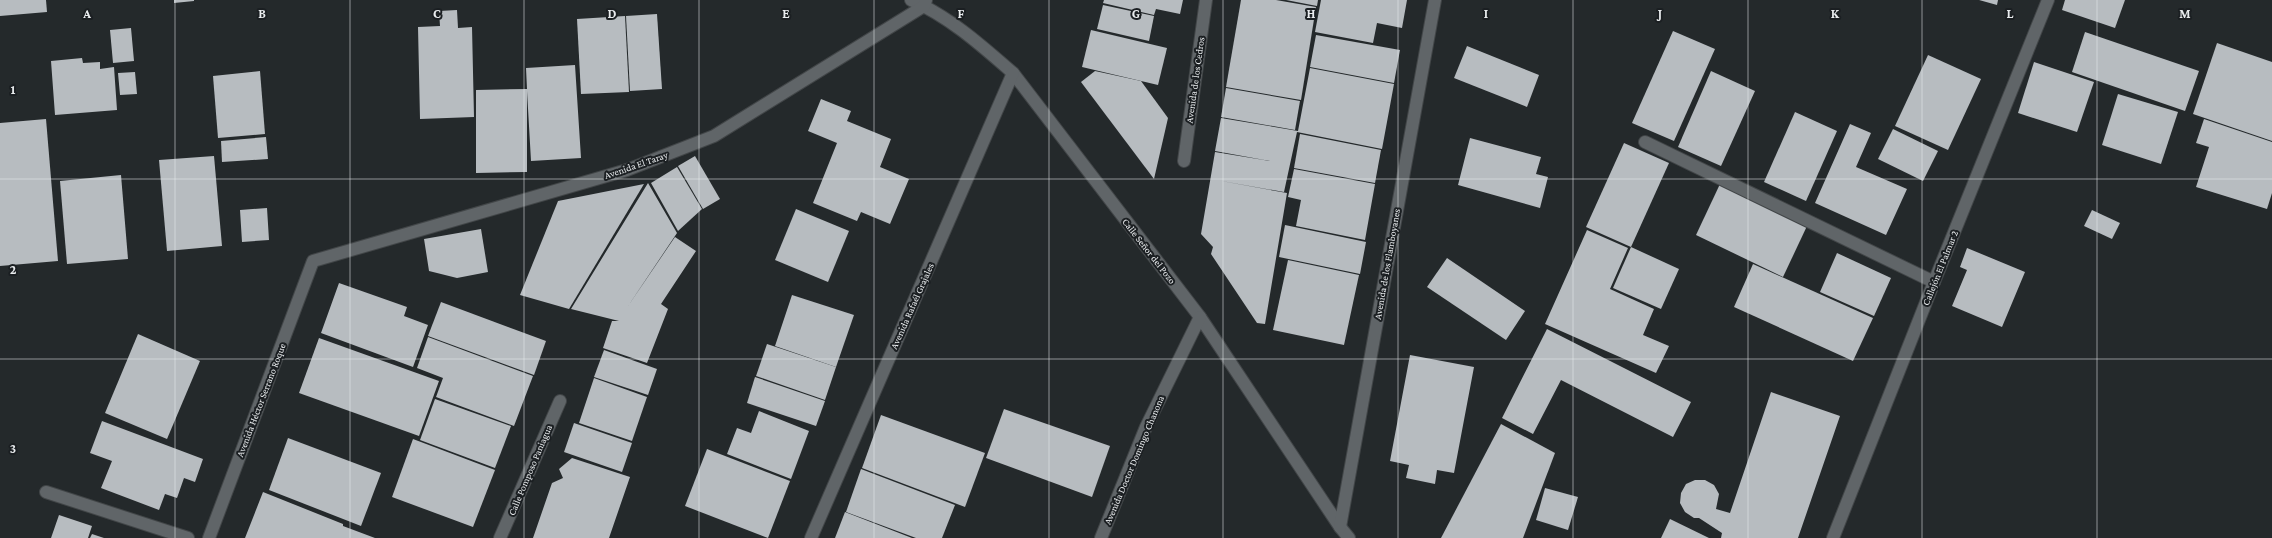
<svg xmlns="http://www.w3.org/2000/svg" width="2272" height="538" font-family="'Crimson Pro',serif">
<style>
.building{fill:#b7bcc0}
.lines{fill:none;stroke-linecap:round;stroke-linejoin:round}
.minor-casing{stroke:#424648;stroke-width:14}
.minor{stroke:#606568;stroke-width:12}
.grid{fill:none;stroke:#e9ecee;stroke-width:1;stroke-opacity:0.55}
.labels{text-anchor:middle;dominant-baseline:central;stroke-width:4;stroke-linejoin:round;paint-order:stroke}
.street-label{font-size:10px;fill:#e9ecee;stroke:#1b1f22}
.grid-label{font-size:13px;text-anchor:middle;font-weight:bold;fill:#e9ecee;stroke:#1b1f22;stroke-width:4;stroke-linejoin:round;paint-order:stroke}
</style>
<rect width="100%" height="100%" fill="#24292b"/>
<!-- building -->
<g class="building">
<path d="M0 0H46L47 12 0 16Z"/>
<path d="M174 0H194V1L174 3Z"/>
<path d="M1104 0H1183L1180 14 1156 9 1154 15 1103 3Z"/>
<path d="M1241 0H1276L1316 7 1301 100 1226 87Z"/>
<path d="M1286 0H1318L1317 6Z"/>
<path d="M1321 0H1407L1402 28 1377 23 1373 43 1315 32Z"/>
<path d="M1979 0H1998L1997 5Z"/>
<path d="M2065 0H2125L2115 28 2062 10Z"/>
<path d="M1103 5 1154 16 1149 41 1097 29Z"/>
<path d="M457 10 458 28 472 27 474 117 420 119 418 27 440 26 439 11Z"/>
<path d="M657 14 662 89 630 91 626 16Z"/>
<path d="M625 16 629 92 581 94 577 19Z"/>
<path d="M131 28 134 61 113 63 110 30Z"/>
<path d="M1091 30 1167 48 1158 85 1082 67Z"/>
<path d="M1673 31 1715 49 1674 141 1632 123Z"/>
<path d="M2085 32 2199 71 2185 111 2072 72Z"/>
<path d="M1316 35 1400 50 1394 83 1310 67Z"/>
<path d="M2217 43 2272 62V141L2193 114Z"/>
<path d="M1467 46 1539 75 1527 107 1454 78Z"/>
<path d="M1928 55 1981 79 1948 150 1895 126Z"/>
<path d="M82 58 83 63 100 62V69L114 67 117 110 55 115 51 61Z"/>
<path d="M2034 62 2094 82 2077 132 2018 113Z"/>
<path d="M575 65 581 158 531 161 527 91V172L476 173V90L527 89 526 68Z"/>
<path d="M1310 68 1394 84 1382 149 1297 132 1284 192 1216 180 1287 193 1265 324 1257 323 1211 254 1213 247 1201 234 1215 152 1270 161 1215 151 1221 118 1298 131Z"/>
<path d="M260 71 265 134 218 138 213 76Z"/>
<path d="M1095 71 1141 81 1168 118 1154 179 1081 82Z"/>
<path d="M1711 71 1755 91 1721 166 1678 147Z"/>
<path d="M135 72 137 94 120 95 118 73Z"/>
<path d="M1226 88 1300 101 1295 130 1221 117Z"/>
<path d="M2118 94 2178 112 2161 164 2102 145Z"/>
<path d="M821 99 851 111 847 121 891 139 880 167 909 179 890 224 861 212 857 221 813 203 837 143 808 131Z"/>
<path d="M1795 112 1837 131 1806 201 1764 182Z"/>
<path d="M46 119 58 261 0 266V123Z"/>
<path d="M2204 119 2272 142V193L2267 209 2196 187 2209 147 2196 143Z"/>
<path d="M1850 124 1871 133 1856 167 1907 189 1886 235 1815 203Z"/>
<path d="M1893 129 1938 151 1923 181 1878 159Z"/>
<path d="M1300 134 1381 150 1375 183 1294 168Z"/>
<path d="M266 137 268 159 222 162 221 141Z"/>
<path d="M1470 138 1541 157 1536 174 1548 177 1540 208 1458 185Z"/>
<path d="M1624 143 1669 163 1631 247 1586 227Z"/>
<path d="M214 156 222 246 167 251 159 160Z"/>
<path d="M695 156 720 199 703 209 678 166Z"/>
<path d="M677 167 702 209 678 231 651 183Z"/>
<path d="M1294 169 1375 184 1365 240 1296 226 1301 200 1288 197Z"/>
<path d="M121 175 128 259 67 264 60 181Z"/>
<path d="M648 183 677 233 626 309 675 237 696 251 661 304 668 309 647 363 603 348 612 321H619L571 309Z"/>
<path d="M644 184 569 309 520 295 558 201Z"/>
<path d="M1720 184 1807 226 1783 277 1696 235Z"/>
<path d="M267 208 269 240 242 242 240 210Z"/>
<path d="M796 209 849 231 828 282 775 260Z"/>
<path d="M2092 210 2120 223 2112 239 2084 226Z"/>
<path d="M1285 225 1366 242 1360 274 1279 257Z"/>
<path d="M481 229 488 272 457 278 429 271 424 239Z"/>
<path d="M1587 230 1628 248 1610 289 1654 309 1643 335 1669 346 1656 373 1545 324Z"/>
<path d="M1631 247 1679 269 1661 309 1613 288Z"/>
<path d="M1967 248 2025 272 2002 327 1952 306 1967 270 1960 267Z"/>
<path d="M1837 253 1891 278 1874 316 1820 292Z"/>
<path d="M1447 258 1525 311 1506 340 1427 287Z"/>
<path d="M1288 260 1359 275 1344 345 1273 330Z"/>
<path d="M1753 264 1873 318 1853 361 1734 307Z"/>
<path d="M339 283 407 307 404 316 428 325 413 367 321 333Z"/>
<path d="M792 295 854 315 836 367 775 346Z"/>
<path d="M441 302 546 341 534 375 428 336Z"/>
<path d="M1547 329 1691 402 1673 437 1561 380 1533 434 1502 418Z"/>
<path d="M138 334 200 361 167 439 105 413Z"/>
<path d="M428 337 533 376 514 426 436 397 443 378 417 368Z"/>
<path d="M319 338 439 381 419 436 299 393Z"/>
<path d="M767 344 836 367 825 400 756 376Z"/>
<path d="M604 350 657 369 648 395 594 377Z"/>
<path d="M1410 355 1474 367 1454 473 1437 470 1435 484 1406 478 1409 465 1390 461Z"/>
<path d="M755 377 825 401 816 426 747 403Z"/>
<path d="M594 378 647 397 632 441 579 423Z"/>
<path d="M1771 392 1840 416 1798 538H1721L1722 533 1699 518H1694L1685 512 1680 503 1681 493 1686 484 1695 480H1705L1714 485 1719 494 1716 509 1730 513Z"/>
<path d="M435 399 511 426 495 468 420 440Z"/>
<path d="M1004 409 1110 446 1092 497 986 458Z"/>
<path d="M759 411 809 431 791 479 727 454 737 428 751 433Z"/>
<path d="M881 415 985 453 965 507 862 468Z"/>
<path d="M102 421 203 459 195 482 184 478 177 498 165 494 159 510 101 488 112 461 90 453Z"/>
<path d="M574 423 632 443 622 472 564 452Z"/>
<path d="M1501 424 1555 453 1523 538H1441Z"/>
<path d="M288 438 381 473 361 526 269 490Z"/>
<path d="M413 439 495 470 473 527 392 497Z"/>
<path d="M707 449 790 481 768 538 685 506Z"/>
<path d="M572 458 630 477 609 538H533L552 483 563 478 559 469Z"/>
<path d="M861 469 955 505 942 538H916L846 512Z"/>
<path d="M1545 488 1578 497 1568 530 1536 520Z"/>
<path d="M263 492 343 524V526L375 538H245Z"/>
<path d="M845 512 912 538H835Z"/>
<path d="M59 515 92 526 88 538H51Z"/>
<path d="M1670 519 1709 538H1661Z"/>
<path d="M92 534 104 538H90Z"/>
</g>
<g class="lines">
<!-- minor casing -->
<g class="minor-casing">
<g id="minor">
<path d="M911 0C950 17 982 46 1013 73L1200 317 1340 527 1349 538"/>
<path d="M1645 142 1934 282"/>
<path d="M1184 161 1206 0"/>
<path d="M46 492 188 538"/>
<path d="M1340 527 1435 0"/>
<path d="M209 538 313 261 627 170 714 136 924 6 926 0"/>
<path d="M500 538 560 401"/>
<path d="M811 538 1013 73"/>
<path d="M1101 538 1146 427 1200 317"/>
<path d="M1833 538 1934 282 2048 0"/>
</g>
</g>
<!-- minor -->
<use href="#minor" class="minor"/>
</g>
<!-- grid -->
<path class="grid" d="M175 0V538M350 0V538M524 0V538M699 0V538M874 0V538M1049 0V538M1223 0V538M1398 0V538M1573 0V538M1748 0V538M1922 0V538M2097 0V538M0 179H2272M0 359H2272"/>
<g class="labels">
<!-- street labels -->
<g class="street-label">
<text transform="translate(1195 80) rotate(-82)">Avenida de los Cedros</text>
<text transform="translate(636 165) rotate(-19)">Avenida El Taray</text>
<text transform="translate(1149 251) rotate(52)">Calle Señor del Pozo</text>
<text transform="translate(1387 264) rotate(-80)">Avenida de los Flamboyanes</text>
<text transform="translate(1940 268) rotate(-68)">Callejón El Palmar 2</text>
<text transform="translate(912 306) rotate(-66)">Avenida Rafaél Grajales</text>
<text transform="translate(261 400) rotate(-69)">Avenida Héctor Serrano Roque</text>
<text transform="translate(1134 460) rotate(-67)">Avenida Doctor Domingo Chanona</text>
<text transform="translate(530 470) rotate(-67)">Calle Pomposo Paniagua</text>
</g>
</g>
<g class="grid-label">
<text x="87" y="18">A</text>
<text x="262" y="18">B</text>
<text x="437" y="18">C</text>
<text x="612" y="18">D</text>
<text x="786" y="18">E</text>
<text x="961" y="18">F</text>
<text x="1136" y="18">G</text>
<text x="1311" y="18">H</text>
<text x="1486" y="18">I</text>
<text x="1660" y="18">J</text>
<text x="1835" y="18">K</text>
<text x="2010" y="18">L</text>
<text x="2185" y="18">M</text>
<text x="13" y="94">1</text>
<text x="13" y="274">2</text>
<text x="13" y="453">3</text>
</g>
</svg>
